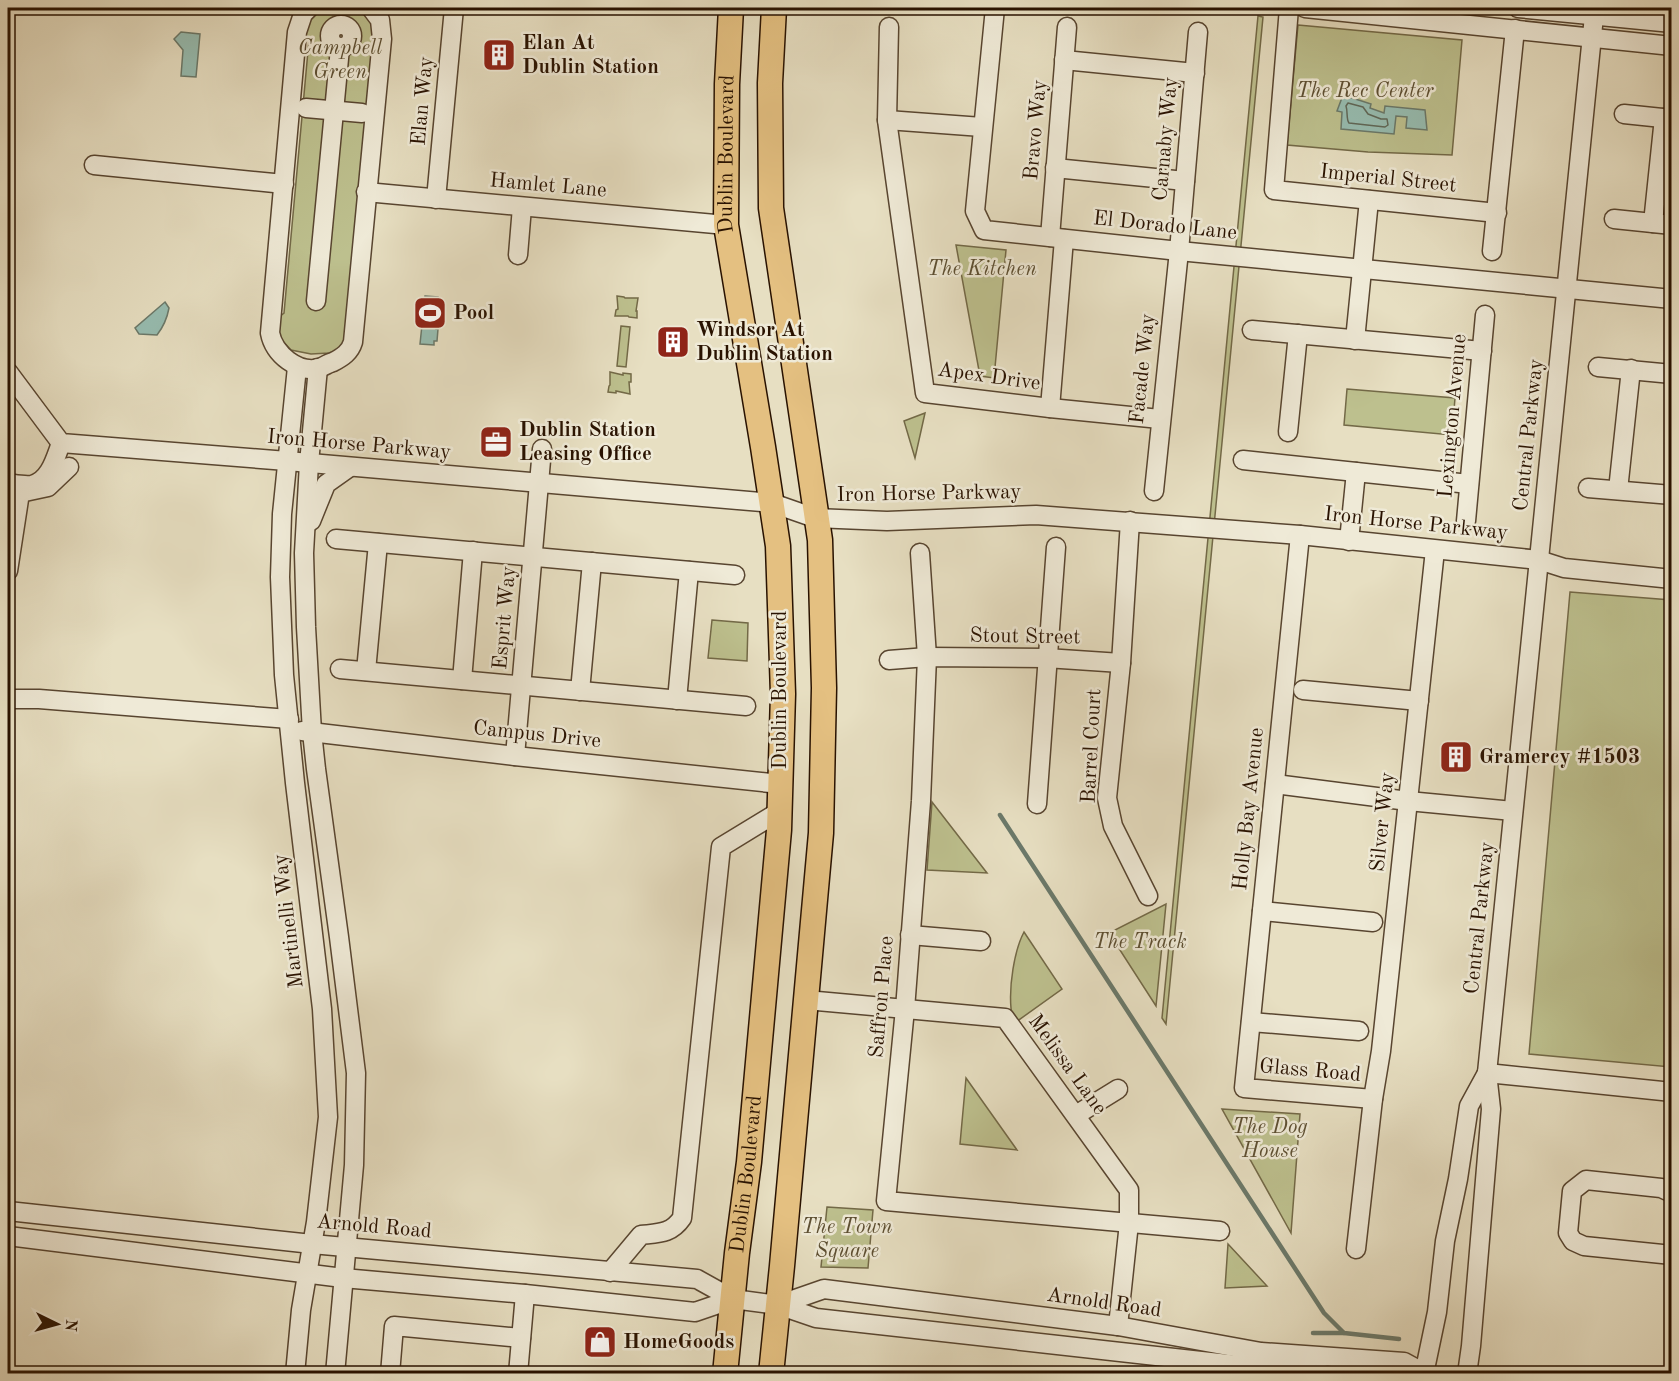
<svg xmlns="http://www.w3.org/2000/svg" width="1679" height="1381" font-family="'Old Standard TT',serif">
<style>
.green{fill:#bdc08e;stroke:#736947;stroke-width:1.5}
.water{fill:#97bdb1;stroke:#6b796a;stroke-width:1.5}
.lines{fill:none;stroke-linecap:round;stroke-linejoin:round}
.shore{stroke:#606858;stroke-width:1.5}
.stream{stroke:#6b796a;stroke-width:4.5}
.minor-casing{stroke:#584530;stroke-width:21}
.major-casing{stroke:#291200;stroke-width:27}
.minor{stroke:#efead7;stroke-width:18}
.major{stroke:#e4c081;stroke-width:24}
.labels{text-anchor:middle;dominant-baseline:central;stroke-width:5;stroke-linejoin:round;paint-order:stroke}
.poi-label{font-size:21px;font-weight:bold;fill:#291200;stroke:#efead7;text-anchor:start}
.park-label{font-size:21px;font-style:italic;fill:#5d4f32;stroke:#efead7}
.street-label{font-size:21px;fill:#291200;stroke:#efead7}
</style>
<rect width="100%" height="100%" fill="#e7dfc2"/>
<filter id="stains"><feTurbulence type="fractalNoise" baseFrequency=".00333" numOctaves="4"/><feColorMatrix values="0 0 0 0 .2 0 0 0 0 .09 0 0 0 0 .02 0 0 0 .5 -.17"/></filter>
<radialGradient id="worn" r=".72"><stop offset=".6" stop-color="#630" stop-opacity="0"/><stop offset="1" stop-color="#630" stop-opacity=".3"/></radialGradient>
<!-- green -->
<g class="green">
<path d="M324 8C347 8 360 4 375 24L347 341 337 351 329 353 311 354 291 350 279 337V317L284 313 309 40 303 31 311 14Z"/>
<path d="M1258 16 1263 17 1166 1024 1162 1018Z"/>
<path d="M1298 25 1462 40 1452 155 1368 152 1287 145Z"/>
<path d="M956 245 1006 250 994 378 980 376Z"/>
<path d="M617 296 624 297 625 298H638L636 311H637V318L629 317 628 316H615L616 310 618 309Z"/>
<path d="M621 326 630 327 626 367 617 366Z"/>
<path d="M610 372 623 375V373L631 374V382H629L630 394 616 391V393L608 392 609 386 610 385Z"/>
<path d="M1347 389 1455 398 1452 435 1344 425Z"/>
<path d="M925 413 915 458 904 421Z"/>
<path d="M1570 592 1671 600V1067L1529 1054Z"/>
<path d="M712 620 748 623 747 661 708 658Z"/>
<path d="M932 802 987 873 927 870Z"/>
<path d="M1166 904 1156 1006 1109 933Z"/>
<path d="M1024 932 1062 989 1016 1022C1014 1017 1011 1013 1011 1008 1009 986 1014 951 1024 932Z"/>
<path d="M966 1078 1017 1150 960 1144Z"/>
<path d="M1222 1109 1300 1114 1291 1233Z"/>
<path d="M827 1207 873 1210 868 1268 821 1267Z"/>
<path d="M1228 1244 1267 1286 1225 1288Z"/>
</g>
<!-- water -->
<g class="water">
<path d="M181 32 200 34 196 77 181 76 183 50 174 39Z"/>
<path d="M1343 95 1371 104 1370 108 1384 113 1385 106 1425 110 1427 130 1406 128 1407 117 1396 116 1394 134 1341 129 1342 112 1337 111Z"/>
<path d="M425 296 438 297 436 329H438L437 341H434V345L420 344Z"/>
<path d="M165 302 169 308C167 319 164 326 157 335L139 334 135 328Z"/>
</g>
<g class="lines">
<!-- shore -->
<path class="shore" d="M1348 103 1363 107 1368 114 1381 119H1387L1388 125 1385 127 1349 123C1346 119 1348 112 1346 106Z"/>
<!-- stream -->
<g class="stream">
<path d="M1000 815 1324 1313 1344 1333 1399 1339"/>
<path d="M1313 1333H1344"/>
</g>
<!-- minor casing -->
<g class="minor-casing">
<g id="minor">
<path d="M309 8 303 14 297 32 270 333C274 354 298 374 320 368 324 366 329 363 333 362 343 357 350 352 353 342L382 39 380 20 371 8"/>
<path d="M995 8 975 211 984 230 1179 251 1672 299"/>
<path d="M1289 8 1274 190 1497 213"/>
<path d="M1305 8 1672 46"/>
<path d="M1518 8 1672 23"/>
<circle cx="341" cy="36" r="11"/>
<path d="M889 27 887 120 925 393 1050 408 1160 419"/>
<path d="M1064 60 1195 73"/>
<path d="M306 108 362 113"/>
<path d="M1624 114 1672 119"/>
<path d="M887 120 982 127"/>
<path d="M94 165 284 184"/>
<path d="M1055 168 1185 181"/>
<path d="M366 192 726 225"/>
<path d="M436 199 454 8"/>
<path d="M1614 219 1672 225"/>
<path d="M1653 223 1664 118"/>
<path d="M1050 237 1067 27"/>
<path d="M1492 251 1515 29"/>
<path d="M518 255 522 207"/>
<path d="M316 301 340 48"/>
<path d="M1252 330 1482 351"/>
<path d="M1355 340 1369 200"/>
<path d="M1598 367 1672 374"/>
<path d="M318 368 309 463 304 553 306 627 312 732 316 769 339 937 356 1073 354 1165 335 1374"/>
<path d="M8 372 61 443 287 461 772 503 815 518 887 521 1036 515 1300 535 1539 560 1564 568 1672 579"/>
<path d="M1050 408 1064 239"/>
<path d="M1288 432 1298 334"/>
<path d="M1243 460 1469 484"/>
<path d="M8 483C15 484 24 486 32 485 50 480 55 459 61 443"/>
<path d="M1588 488 1672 495"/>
<path d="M1618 490 1631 369"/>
<path d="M1154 491 1179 251 1198 32"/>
<path d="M311 521 326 484 350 467"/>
<path d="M1130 521 1121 663 1107 798 1113 826 1148 896"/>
<path d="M1466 521 1485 315"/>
<path d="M1300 535 1244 1088 1373 1099"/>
<path d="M336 539 735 575"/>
<path d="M1349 541 1356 472"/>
<path d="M920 553 927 657 921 801 905 1009 886 1201 1220 1231"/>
<path d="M8 571 20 493 48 487 69 467"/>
<path d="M889 660 927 657 1046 658 1121 663"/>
<path d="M340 669 746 706"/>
<path d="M366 671 378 543"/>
<path d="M462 680 473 551"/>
<path d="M1303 690 1419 701"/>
<path d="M580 691 592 562"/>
<path d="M8 699H39L289 719"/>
<path d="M677 700 689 571"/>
<path d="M302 731 515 756 780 784"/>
<path d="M515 756 542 449"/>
<path d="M1275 784 1408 801 1513 811"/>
<path d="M1037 804 1056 547"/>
<path d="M1262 911 1373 922"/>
<path d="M910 935 981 941"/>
<path d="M806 1000 1005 1018 1129 1190V1223L1118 1326"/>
<path d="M1251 1022 1359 1031"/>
<path d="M1487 1073 1672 1092"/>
<path d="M1076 1115 1118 1089"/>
<path d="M1672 1193 1661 1188 1586 1180 1572 1191 1568 1233 1573 1241 1584 1246 1672 1255"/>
<path d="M8 1211 312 1244 697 1279 733 1299 778 1305 816 1318 1264 1368 1324 1374"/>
<path d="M8 1236 343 1278 525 1294 695 1312 733 1299"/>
<path d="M1356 1249 1373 1099 1381 1051 1435 550"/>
<path d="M610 1272 641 1235C659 1233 671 1234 682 1218L721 847 780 811"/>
<path d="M778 1305 824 1289 1118 1326 1261 1352 1404 1362 1426 1374"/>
<path d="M295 1374 301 1310 316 1222 328 1117 322 1009 295 783 284 675 280 577 282 514 297 367"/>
<path d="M390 1374 394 1326 521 1338"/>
<path d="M518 1374 525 1294"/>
<path d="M1424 1374 1437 1312 1445 1241 1458 1179 1469 1106 1487 1073"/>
<path d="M1467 1374 1471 1346 1491 1109 1487 1073 1594 16"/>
</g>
</g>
<!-- major casing -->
<g class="major-casing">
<g id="major">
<path id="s1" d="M725 1374 737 1253 749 1162 779 830 783 694 778 546 763 447 726 225 727 84 731 8"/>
<path d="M771 1374 782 1266 821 833 824 688 820 540 771 208 770 83 774 8"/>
</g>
</g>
<!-- minor -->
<use href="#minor" class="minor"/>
<!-- major -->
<use href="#major" class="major"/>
</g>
<!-- icons -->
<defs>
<g id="building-square" transform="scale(1.725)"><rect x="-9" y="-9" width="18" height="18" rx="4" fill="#8f2418" stroke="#efead7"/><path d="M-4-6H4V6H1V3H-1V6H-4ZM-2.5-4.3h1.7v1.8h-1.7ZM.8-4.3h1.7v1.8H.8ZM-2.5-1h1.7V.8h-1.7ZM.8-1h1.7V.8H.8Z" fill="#fff"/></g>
<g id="stadium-square" transform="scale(1.725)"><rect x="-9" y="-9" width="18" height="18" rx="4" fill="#8f2418" stroke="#efead7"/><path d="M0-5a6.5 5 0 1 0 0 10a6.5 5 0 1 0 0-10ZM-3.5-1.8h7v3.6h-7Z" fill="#fff"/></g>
<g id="office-square" transform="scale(1.725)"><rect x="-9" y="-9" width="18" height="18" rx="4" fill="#8f2418" stroke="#efead7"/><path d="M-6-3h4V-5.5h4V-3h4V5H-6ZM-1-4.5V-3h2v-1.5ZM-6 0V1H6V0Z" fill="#fff"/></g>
<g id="shop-square" transform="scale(1.725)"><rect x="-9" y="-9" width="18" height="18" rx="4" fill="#8f2418" stroke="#efead7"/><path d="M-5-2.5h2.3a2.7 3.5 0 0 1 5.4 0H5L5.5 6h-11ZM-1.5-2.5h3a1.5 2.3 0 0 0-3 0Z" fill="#fff"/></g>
</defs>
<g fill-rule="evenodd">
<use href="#building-square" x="499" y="55"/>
<use href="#stadium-square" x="430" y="313"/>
<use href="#building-square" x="673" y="342"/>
<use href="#office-square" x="496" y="442"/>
<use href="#building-square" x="1456" y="757"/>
<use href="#shop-square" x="600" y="1342"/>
</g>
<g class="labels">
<!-- poi labels -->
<g class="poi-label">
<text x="522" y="43">Elan At<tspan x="522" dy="24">Dublin Station</tspan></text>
<text x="453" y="313">Pool</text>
<text x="696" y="330">Windsor At<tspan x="696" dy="24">Dublin Station</tspan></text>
<text x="519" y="430">Dublin Station<tspan x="519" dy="24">Leasing Office</tspan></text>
<text x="1479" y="757">Gramercy #1503</text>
<text x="623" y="1342">HomeGoods</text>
</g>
<!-- park labels -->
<g class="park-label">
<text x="340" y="48">Campbell<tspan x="340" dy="24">Green</tspan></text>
<text x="1365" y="91">The Rec Center</text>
<text x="982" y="269">The Kitchen</text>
<text x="1140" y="942">The Track</text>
<text x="1270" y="1127">The Dog<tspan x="1270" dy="24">House</tspan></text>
<text x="847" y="1227">The Town<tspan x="847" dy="24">Square</tspan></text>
</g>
<!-- street labels -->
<g class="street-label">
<text transform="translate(423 101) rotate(-85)">Elan Way</text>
<text transform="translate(1036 130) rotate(-85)">Bravo Way</text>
<text transform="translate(1166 139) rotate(-85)">Carnaby Way</text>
<text stroke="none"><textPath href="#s1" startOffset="1227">Dublin Boulevard</textPath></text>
<text transform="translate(1388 179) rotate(6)">Imperial Street</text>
<text transform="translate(548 186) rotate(5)">Hamlet Lane</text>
<text transform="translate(1165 226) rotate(6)">El Dorado Lane</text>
<text transform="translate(1143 369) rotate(-84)">Facade Way</text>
<text transform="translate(989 377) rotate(8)">Apex Drive</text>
<text transform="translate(1453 416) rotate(-85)">Lexington Avenue</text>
<text transform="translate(1529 435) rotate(-84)">Central Parkway</text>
<text transform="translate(359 445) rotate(5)">Iron Horse Parkway</text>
<text transform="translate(929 494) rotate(-1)">Iron Horse Parkway</text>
<text transform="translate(1416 524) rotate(6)">Iron Horse Parkway</text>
<text transform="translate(505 618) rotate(-85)">Esprit Way</text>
<text transform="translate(1025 637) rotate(1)">Stout Street</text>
<text transform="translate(780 690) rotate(-90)">Dublin Boulevard</text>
<text transform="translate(537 735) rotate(6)">Campus Drive</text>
<text transform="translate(1092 746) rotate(-87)">Barrel Court</text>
<text transform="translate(1249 809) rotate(-84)">Holly Bay Avenue</text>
<text transform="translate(1383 822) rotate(-84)">Silver Way</text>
<text transform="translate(1480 918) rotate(-84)">Central Parkway</text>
<text transform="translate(289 921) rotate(-97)">Martinelli Way</text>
<text transform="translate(882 997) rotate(-85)">Saffron Place</text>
<text transform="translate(1067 1065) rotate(54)">Melissa Lane</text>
<text transform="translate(1310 1071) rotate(5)">Glass Road</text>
<text stroke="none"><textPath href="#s1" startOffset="201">Dublin Boulevard</textPath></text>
<text transform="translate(374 1227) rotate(5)">Arnold Road</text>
<text transform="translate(1104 1303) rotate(8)">Arnold Road</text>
</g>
</g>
<!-- margin -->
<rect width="1679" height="1381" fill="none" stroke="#e7dfc2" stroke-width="30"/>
<rect x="9" y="9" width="1661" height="1363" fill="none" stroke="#291200" stroke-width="3"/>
<rect x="15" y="15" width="1649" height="1351" fill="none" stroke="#291200" stroke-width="1.5"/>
<!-- north arrow -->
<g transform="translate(57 1324) rotate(95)" stroke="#efead7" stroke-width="4.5" paint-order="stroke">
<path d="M0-4.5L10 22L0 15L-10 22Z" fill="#291200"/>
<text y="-9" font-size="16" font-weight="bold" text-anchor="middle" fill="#291200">N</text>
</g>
<rect width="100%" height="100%" filter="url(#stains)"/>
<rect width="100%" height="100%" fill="url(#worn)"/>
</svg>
